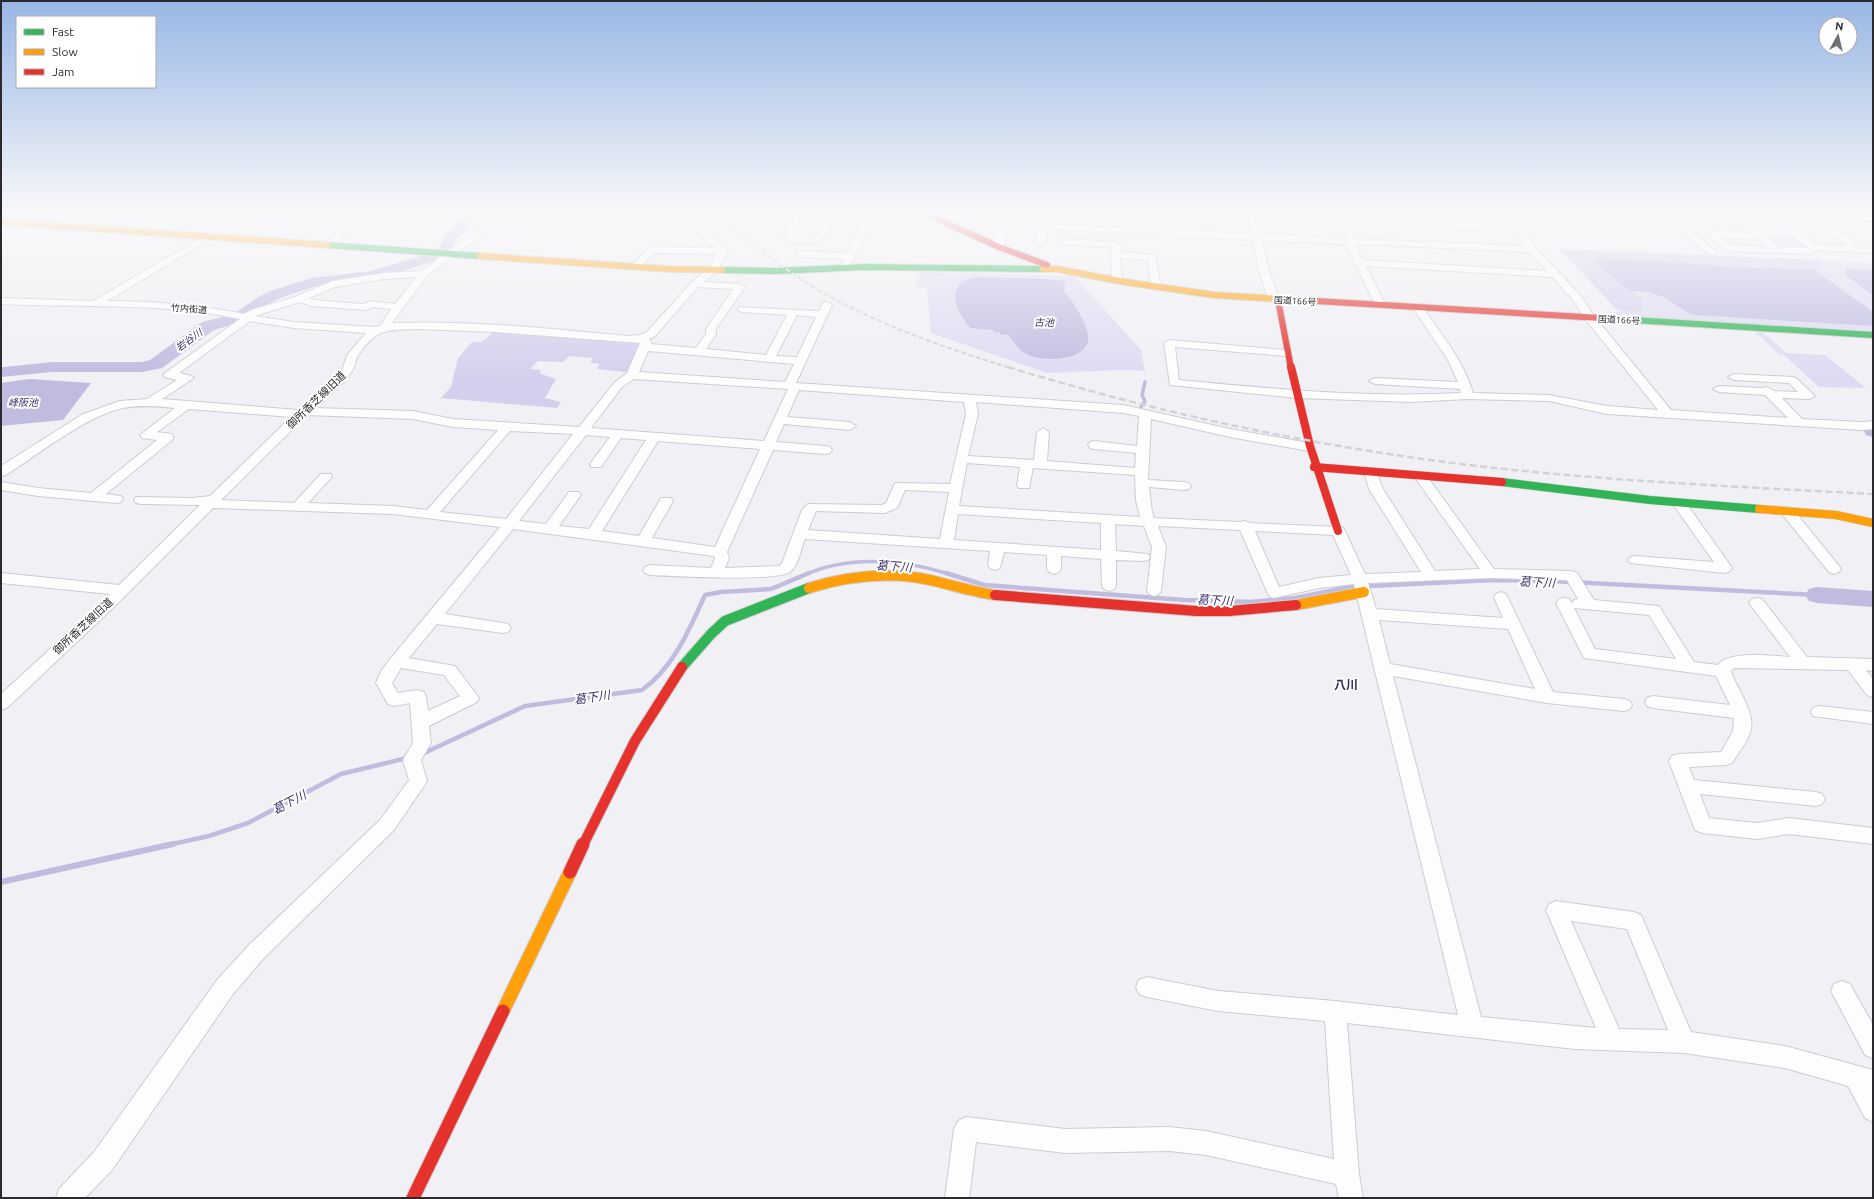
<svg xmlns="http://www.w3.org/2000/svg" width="1874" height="1199" font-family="Ubuntu,'Noto Sans JP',sans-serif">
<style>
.green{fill:#dddbf2}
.forest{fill:#d3d0ed}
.water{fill:#c0bce0}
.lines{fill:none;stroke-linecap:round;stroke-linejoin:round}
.stream-far2{stroke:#c0bce0;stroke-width:3.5}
.stream-far1{stroke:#c0bce0;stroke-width:4.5}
.stream{stroke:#c0bce0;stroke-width:6}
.river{fill:#c0bce0;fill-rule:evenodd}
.street-casing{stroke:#cdcdd1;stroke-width:2}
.fast-far2-casing{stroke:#cdcdd1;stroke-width:8}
.fast-far1-casing{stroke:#cdcdd1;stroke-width:9}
.fast-casing{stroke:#cdcdd1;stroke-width:12}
.slow-far3-casing{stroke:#cdcdd1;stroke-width:8}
.slow-far2-casing{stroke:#cdcdd1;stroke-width:9}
.slow-far1-casing{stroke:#cdcdd1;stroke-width:12}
.slow-casing{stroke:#cdcdd1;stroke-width:15}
.jam-far3-casing{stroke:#cdcdd1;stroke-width:8}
.jam-far2-casing{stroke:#cdcdd1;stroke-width:9}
.jam-far1-casing{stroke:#cdcdd1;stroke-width:12}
.jam-casing{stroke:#cdcdd1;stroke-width:15}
.street{fill:#fdfdfe;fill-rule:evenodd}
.fast-far2{stroke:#30b455;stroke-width:6}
.fast-far1{stroke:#30b455;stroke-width:8}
.fast{stroke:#30b455;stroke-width:10}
.slow-far3{stroke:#ff9f0a;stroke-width:6}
.slow-far2{stroke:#ff9f0a;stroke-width:8}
.slow-far1{stroke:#ff9f0a;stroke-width:10}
.slow{stroke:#ff9f0a;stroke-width:13}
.jam-far3{stroke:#e5322d;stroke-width:6}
.jam-far2{stroke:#e5322d;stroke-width:8}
.jam-far1{stroke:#e5322d;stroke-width:10}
.jam{stroke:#e5322d;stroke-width:13}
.rail-far1{stroke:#d3d3d4;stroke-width:2;stroke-dasharray:5 2.5;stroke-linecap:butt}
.rail{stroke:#d3d3d4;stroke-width:2.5;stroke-dasharray:7 3.5;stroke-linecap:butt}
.labels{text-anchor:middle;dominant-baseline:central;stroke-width:4;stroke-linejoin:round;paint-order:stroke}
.far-street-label{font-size:9px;fill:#2b2b2f;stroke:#fff}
.far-water-label{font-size:10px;font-style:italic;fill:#3d2f6b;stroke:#fff}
.street-label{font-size:11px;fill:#2b2b2f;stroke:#fff}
.water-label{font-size:12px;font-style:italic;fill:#3d2f6b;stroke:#fff}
.neighbourhood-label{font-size:12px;font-weight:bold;fill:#362863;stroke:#fff}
</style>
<rect width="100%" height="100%" fill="#f0f0f5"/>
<!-- green -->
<g class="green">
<path d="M1765 236 1796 237 1810 248C1787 249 1783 251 1765 236Z"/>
<path d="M1819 260 1873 263V270L1846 269V275L1873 296V312L1815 270 1819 268Z"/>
<path d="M921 272 1074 276 1141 350 1145 371 1122 370 1047 373 931 333 927 289 915 286Z"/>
<path d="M1630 291 1648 292 1663 297 1692 315 1873 326V331L1601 315 1600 313 1619 312 1617 310 1644 312 1641 298Z"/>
<path d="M1755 332H1762L1787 353 1825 355 1866 388 1819 387 1784 355H1780Z"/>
</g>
<!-- forest -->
<g class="forest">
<path d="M1560 249 1819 260 1820 268 1815 270 1723 266 1599 257 1623 285 1641 298 1644 312 1617 310Z"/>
<path d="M495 331 636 342 642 344 626 372 597 369 600 364 590 363 593 358 569 356 563 362 538 361 530 369 540 370 541 374 556 379 545 398 561 402 557 408 441 398 451 387 458 358 472 342H481Z"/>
</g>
<!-- water -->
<g class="water">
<path d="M1599 257 1723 266 1815 270 1873 312V326L1692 315 1663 297 1648 292 1630 291 1595 263 1593 260Z"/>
<path d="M1846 269 1873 270V296L1846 275Z"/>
<path d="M977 277 1048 279 1063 281 1065 283 1064 292C1073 300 1091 329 1088 341 1084 362 1037 363 1023 352 1018 349 1012 339 1007 334L1001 335 999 332H994V330L970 328C962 316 949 301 958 287 962 280 969 278 977 277Z"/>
<path d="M29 379 91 383 63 420 1 426V383Z"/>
</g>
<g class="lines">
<!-- stream-far2 -->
<g class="stream-far2">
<path d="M1 373 4 372"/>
<path d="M1141 407 1145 401 1142 395 1145 382"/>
<path d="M807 574C850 555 905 560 949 574"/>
</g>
<!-- stream-far1 -->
<g class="stream-far1">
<path d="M946 573 984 585 1184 600 1251 602 1295 598 1350 587 1493 580 1551 581 1817 595"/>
<path d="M422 754 525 706 642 690C674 667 689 630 705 595L721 592 771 589 809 573"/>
<path d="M168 845 209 836 248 823 341 774 407 758"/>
</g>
<!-- stream -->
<path class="stream" d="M1 882 173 844"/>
<!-- river -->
<g class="river">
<path d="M473 210H500L498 213 482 216 456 239 450 253 438 260 372 280 314 287 285 296 270 303 245 321 214 330 162 368 142 372H52L1 377V367H4L52 362H142L150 360 202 322 234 314 258 297 273 290 312 278 371 271 428 254 439 248 445 234Z"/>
<path d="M1873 423V437L1866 435 1863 429 1866 425Z"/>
<path d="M1817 587 1873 591V607L1817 603 1809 601 1805 595 1809 589Z"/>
</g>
<!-- street casing -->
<g class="street-casing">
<g id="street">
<path d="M29 210H40L12 224 9 225 5 222Z"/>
<path d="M165 210H175L134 234 131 235 127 232Z"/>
<path d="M187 210H259L107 301C153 301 199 305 244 314L251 310 292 298 333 281 384 273 422 271 483 225 470 223 469 221 481 213 479 210H488L490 213 482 219C493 221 504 222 516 219 530 215 543 210 558 210L557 212 515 225 490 228 427 276 392 323C471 320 550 329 629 336L640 335 647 332 692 282 709 268 717 254 653 253 639 268H633L631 266 633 264 648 248 651 247 714 248 681 217 685 214 688 215 728 251 716 272 704 282 740 284 745 287 716 329V334L706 349 766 355 787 315 743 312 739 311 738 309 739 307 819 311 823 303 827 302 832 305 796 383 1123 405 1230 429 1309 443 1313 444 1315 447 1313 450 1309 451 1230 437 1151 419 1148 480 1184 482 1189 483 1191 486 1189 489 1184 490 1149 487 1152 512 1154 518 1240 522 1245 521 1250 523 1338 527 1343 528 1345 531 1365 574 1421 572 1369 489 1364 471 1365 468H1375L1383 489 1435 571 1480 569 1413 475 1414 472H1424L1494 569 1572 571 1577 573 1594 600 1659 606 1694 662 1718 665C1728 650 1773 656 1790 657L1749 603 1752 599 1757 598 1762 599 1807 657 1873 659V671L1866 670 1873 679V697L1867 695 1848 670 1734 668 1731 671C1737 690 1757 713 1750 733 1746 744 1738 753 1732 763L1726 765 1689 767 1694 780 1816 792 1822 794 1825 799 1822 804 1816 806 1700 794 1709 818 1757 823 1789 818 1873 828V844L1789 834 1757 839 1702 833 1695 830 1693 825 1669 761 1672 756 1678 754 1721 752 1733 731 1734 718 1653 708 1647 706 1645 702 1647 698 1653 696 1730 705 1716 676 1584 658 1556 603 1559 599 1564 598 1569 599 1572 603 1574 600 1578 599 1567 580 1490 578 1368 583 1376 609 1503 618 1494 597 1496 594 1501 592 1506 594 1553 692 1624 699 1630 701 1632 705 1630 709 1624 711 1547 703 1393 676 1481 1017 1596 1028 1546 910 1549 904 1556 901 1634 912 1641 915 1691 1032 1785 1046 1873 1070V1122L1865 1118 1848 1086 1785 1068 1684 1053 1575 1049 1347 1023 1359 1174 1363 1198H1339L1336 1184 1206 1155 1169 1151 1065 1153 976 1142 969 1198H945L954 1129 958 1121 966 1117 1065 1129 1169 1127 1206 1131 1334 1159 1325 1021 1218 1011 1147 997 1139 994 1136 987 1139 980 1147 977 1218 991 1335 1001 1458 1015 1354 584 1319 588 1274 598 1269 596 1240 530 1158 526 1166 547 1161 591 1159 594 1154 596 1149 594 1147 591 1152 547 1144 526 1115 524 1116 551 1148 554 1150 557 1148 560 1143 561 1116 560V586L1114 589 1109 591 1104 589 1102 586 1101 559 1061 556V569L1059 572 1054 574 1049 572 1047 569V555L1004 552 1000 568 995 570 990 568 988 565 990 551 805 539C801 548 799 565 790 572 775 582 673 576 650 575L645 573 643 570 645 567 650 565 711 568 715 558 714 556 513 529 445 614 503 623 508 624 511 628 508 632 503 633 437 624 409 658 455 666 479 698 477 702 429 726 431 743 421 760 427 781 424 786 394 830 264 958 233 994 112 1170 85 1198H56L59 1189 94 1152 217 980 250 944 380 820 409 780 403 760 413 743 410 703 394 706 388 704 376 683 381 671 391 658 500 527 393 514 213 508 113 608 7 708 1 710V694L110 594 1 583V573L119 585 200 505 141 504 136 503 134 500 136 497 193 498 210 496 291 417 189 409 157 432 172 434 174 437 172 440 106 494 121 496 123 499 121 502 116 503 38 496 1 490V482L38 488 91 493 157 440 142 438 140 435 175 408C158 406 140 405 123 408 88 415 37 455 6 475L1 476V466L83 414 120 401 147 399 177 380 165 377 163 375 165 373 240 319C162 302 80 308 1 304V298L93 301 240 215 191 213ZM416 277 395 304 371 301 364 304 313 300 309 298 335 287 384 279ZM698 287 733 289 706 329V334L696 348 651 344V342L649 339 655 336ZM300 302 311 306 366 310 373 307 391 309 380 326 375 327 294 322 255 316ZM797 315 816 317 797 357 776 356ZM250 321 294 328 366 333 347 355 343 368 339 373 298 410 162 399 194 378 192 376 179 373ZM417 329 495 332 640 343 627 373 614 383 579 427 453 419 413 411 315 408C328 397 342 386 352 371 356 366 355 359 359 354 377 328 387 330 417 329ZM648 351 794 364 785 382 639 372ZM634 379 788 389 764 441 591 428 622 387ZM799 390 964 402 966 414 950 484 895 483 886 503 882 505 808 504 802 510 782 563 779 566 725 568 729 558 727 552 773 450 826 454 830 453 832 450 830 447 826 446 776 442 784 424 850 430 856 426 850 422 787 417ZM976 402 1123 413 1139 416 1137 446 1094 441 1090 442 1088 445 1090 448 1094 449 1136 453 1135 468 1047 461 1049 432 1043 428 1037 432 1034 460 968 456 978 414ZM307 415 413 419 453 427 498 430 427 510 393 506 308 503 332 477 331 474H321L294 503 221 500ZM510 431 573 434 506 519 440 512ZM586 435 610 437 590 464 591 467H601L621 438 646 440 589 529 559 526 581 495 579 492H569L546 524 519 521ZM658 441 760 449 715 547 652 538 673 501 671 498H661L639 536 602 531ZM967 463 1020 467 1017 485 1019 488H1029L1033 468 1135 475 1136 500 1140 517 959 506ZM905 490 949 492 940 539 808 530 816 511 885 513 897 508ZM958 514 1101 523V550L954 540ZM1255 531 1333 535 1351 575 1319 578 1279 587ZM1574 608 1649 615 1676 659 1595 649ZM1379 620 1508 629 1535 689 1390 664ZM401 668 444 675 460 696 428 711 426 696 424 692 418 690 398 693 392 683ZM1571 921 1627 929 1668 1030 1619 1029Z"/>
<path d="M369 210H378L346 233 332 247H326L324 245 340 229Z"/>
<path d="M745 210 949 221 953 224 949 227 870 223 850 267 845 270 840 267 844 259 800 257 795 254 800 251 847 253 862 222 833 220 821 243H792L789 242 783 234 792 218 768 216 758 229 755 230 751 227 760 215 745 214ZM800 218 825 220 815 238 795 237 792 234Z"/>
<path d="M1001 210H1009L1006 222 1252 234 1248 210H1256L1261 235 1346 238 1341 225 1342 223 1379 222 1372 210 1440 212 1439 210H1447L1456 223 1480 224 1484 227 1480 230 1453 229 1450 228 1443 217 1383 215 1389 225 1388 227 1350 228 1355 239 1525 246 1499 210H1507L1535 247 1581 296 1594 316 1671 410 1788 418 1765 395 1719 392 1713 389 1719 386 1762 388 1767 387 1774 391 1798 392 1789 383 1734 380 1728 377 1734 374 1792 377 1796 378 1815 396 1809 399 1782 398 1802 419 1862 422 1873 421V429L1862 430 1607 414 1549 401 1468 399 1411 402 1297 398 1170 385 1164 343 1169 340 1286 350 1291 353 1286 356 1175 347 1179 380C1273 389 1367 398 1461 393L1460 389 1375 384 1369 381 1375 378 1458 382 1448 360 1413 308 1418 305 1422 306C1440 333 1464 361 1473 393L1549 395 1607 406 1658 410 1586 320 1573 300 1552 277 1366 266 1386 306 1381 309 1376 306 1346 244 1262 240 1269 271 1279 300 1274 303 1269 300 1259 271 1253 240 1047 229 1045 243 1040 246 1035 243 1038 229 1005 227 1004 247 999 250 994 247 995 233ZM1355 244 1529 252 1547 271 1363 260Z"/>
<path d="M1660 210H1669L1715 251 1717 253 1715 255H1709Z"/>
<path d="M1671 210H1767L1873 215V221L1821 218 1861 247H1873V253L1816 250 1810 254 1730 251 1722 248 1710 237V233L1717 231 1751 233 1729 215 1675 213ZM1740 215 1766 216 1808 248 1780 247ZM1778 217 1809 218 1848 246 1815 244ZM1720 237 1758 239 1768 247 1731 245Z"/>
<path d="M1064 239 1115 242 1120 245V252L1155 255 1161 287 1156 290 1151 287 1148 260 1120 258 1122 280 1117 283 1112 280 1111 247 1061 244 1059 242 1061 240Z"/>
<path d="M1679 499 1684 500 1730 565 1732 568 1730 571 1725 573 1630 563 1628 560 1630 557 1635 556 1714 562 1672 503 1674 500Z"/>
<path d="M1787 507 1792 508 1839 566 1841 569 1839 572 1834 574 1829 572 1782 514 1780 511 1782 508Z"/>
<path d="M1819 706 1873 712V724L1813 716 1811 712 1813 708Z"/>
<path d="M1842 981 1850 984 1873 1025V1058L1865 1055 1831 991 1834 984Z"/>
</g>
</g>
<!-- fast-far2 casing -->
<g class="fast-far2-casing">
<g id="fast-far2">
<path d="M328 245 480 256"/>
<path d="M722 270 776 271 864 267 1043 269"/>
<path d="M1601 318 1873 335"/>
</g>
</g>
<!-- fast-far1 casing -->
<g class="fast-far1-casing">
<path id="fast-far1" d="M1502 482 1650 500 1759 509"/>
</g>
<!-- fast casing -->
<g class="fast-casing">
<path id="fast" d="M682 667 711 634 725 621 809 588"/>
</g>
<!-- slow-far3 casing -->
<g class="slow-far3-casing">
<g id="slow-far3">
<path d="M1 222 328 245"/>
<path d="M480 256 669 269 722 270"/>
<path d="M1043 269H1057L1125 282 1214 295 1316 301"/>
</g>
</g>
<!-- slow-far2 casing -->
<g class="slow-far2-casing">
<path id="slow-far2" d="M1759 509 1836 515 1873 523"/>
</g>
<!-- slow-far1 casing -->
<g class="slow-far1-casing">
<g id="slow-far1">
<path d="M809 588C849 576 888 571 930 580 952 585 973 592 995 595"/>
<path d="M1296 605 1364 592"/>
</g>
</g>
<!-- slow casing -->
<g class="slow-casing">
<path id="slow" d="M503 1011 570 872"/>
</g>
<!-- jam-far3 casing -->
<g class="jam-far3-casing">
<g id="jam-far3">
<path d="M918 210 999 247 1047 265"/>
<path d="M1278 300 1291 368"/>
<path d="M1316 301 1601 318"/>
</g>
</g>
<!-- jam-far2 casing -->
<g class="jam-far2-casing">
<g id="jam-far2">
<path d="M1291 367 1310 446 1338 531"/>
<path d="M1314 467 1502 482"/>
</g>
</g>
<!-- jam-far1 casing -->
<g class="jam-far1-casing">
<g id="jam-far1">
<path d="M995 595 1196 611H1229L1296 605"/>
<path d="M583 845 635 741 682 667"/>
</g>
</g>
<!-- jam casing -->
<g class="jam-casing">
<g id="jam">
<path d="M570 872 583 844"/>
<path d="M413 1198 503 1011"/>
</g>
</g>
<!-- street -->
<use href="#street" class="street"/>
<!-- fast-far2 -->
<use href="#fast-far2" class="fast-far2"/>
<!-- fast-far1 -->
<use href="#fast-far1" class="fast-far1"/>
<!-- fast -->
<use href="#fast" class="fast"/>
<!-- slow-far3 -->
<use href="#slow-far3" class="slow-far3"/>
<!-- slow-far2 -->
<use href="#slow-far2" class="slow-far2"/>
<!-- slow-far1 -->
<use href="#slow-far1" class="slow-far1"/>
<!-- slow -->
<use href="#slow" class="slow"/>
<!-- jam-far3 -->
<use href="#jam-far3" class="jam-far3"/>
<!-- jam-far2 -->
<use href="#jam-far2" class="jam-far2"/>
<!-- jam-far1 -->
<use href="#jam-far1" class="jam-far1"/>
<!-- jam -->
<use href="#jam" class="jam"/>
<!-- rail-far1 -->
<path class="rail-far1" d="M708 210C747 240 785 271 827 295 885 327 948 349 1011 368"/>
<!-- rail -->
<path class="rail" d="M1008 367C1161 414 1318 447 1477 466 1609 481 1741 487 1873 494"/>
</g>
<!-- sky -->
<linearGradient id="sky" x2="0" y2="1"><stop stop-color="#98b7e5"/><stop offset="0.56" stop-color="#f8f8fa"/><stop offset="1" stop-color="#f8f8fa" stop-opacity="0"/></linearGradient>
<rect width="1874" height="378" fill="url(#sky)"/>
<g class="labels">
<!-- far-street labels -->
<g class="far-street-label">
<text transform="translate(1295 301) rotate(3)">国道166号</text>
<text transform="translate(189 309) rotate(5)">竹内街道</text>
<text transform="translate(1619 320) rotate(3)">国道166号</text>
</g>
<!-- far-water labels -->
<g class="far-water-label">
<text x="1044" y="322">古池</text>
<text transform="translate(189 340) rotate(-36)">岩谷川</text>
<text x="23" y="402">峰阪池</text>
</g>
<!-- street labels -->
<g class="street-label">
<text transform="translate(316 400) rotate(-44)">御所香芝線旧道</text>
<text transform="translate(83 626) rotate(-43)">御所香芝線旧道</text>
</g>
<!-- water labels -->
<g class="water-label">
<text transform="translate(894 566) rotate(4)">葛下川</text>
<text transform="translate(1537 582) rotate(3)">葛下川</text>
<text transform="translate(1215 600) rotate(2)">葛下川</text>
<text transform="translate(592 697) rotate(-8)">葛下川</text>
<text transform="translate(289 802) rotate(-28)">葛下川</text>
</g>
<!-- neighbourhood labels -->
<g class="neighbourhood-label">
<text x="1346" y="684">八川</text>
</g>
</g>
<!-- border -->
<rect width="1874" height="1199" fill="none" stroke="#2b2b2f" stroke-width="4"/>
<!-- legend -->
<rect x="16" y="16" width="140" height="72" fill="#ffffff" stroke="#aaaaac"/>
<rect x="24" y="29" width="20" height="6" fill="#30b455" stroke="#aaaaac"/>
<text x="52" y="36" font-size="12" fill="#2b2b2f">Fast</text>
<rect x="24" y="49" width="20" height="6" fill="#ff9f0a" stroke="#aaaaac"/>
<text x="52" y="56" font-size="12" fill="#2b2b2f">Slow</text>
<rect x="24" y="69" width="20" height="6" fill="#e5322d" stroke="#aaaaac"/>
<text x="52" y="76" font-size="12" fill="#2b2b2f">Jam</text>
<!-- north arrow -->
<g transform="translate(1838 36) rotate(8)"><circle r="19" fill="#ffffff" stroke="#aaaaac"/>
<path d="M0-3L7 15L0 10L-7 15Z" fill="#707074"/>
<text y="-6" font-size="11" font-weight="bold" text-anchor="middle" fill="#2b2b2f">N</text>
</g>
</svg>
